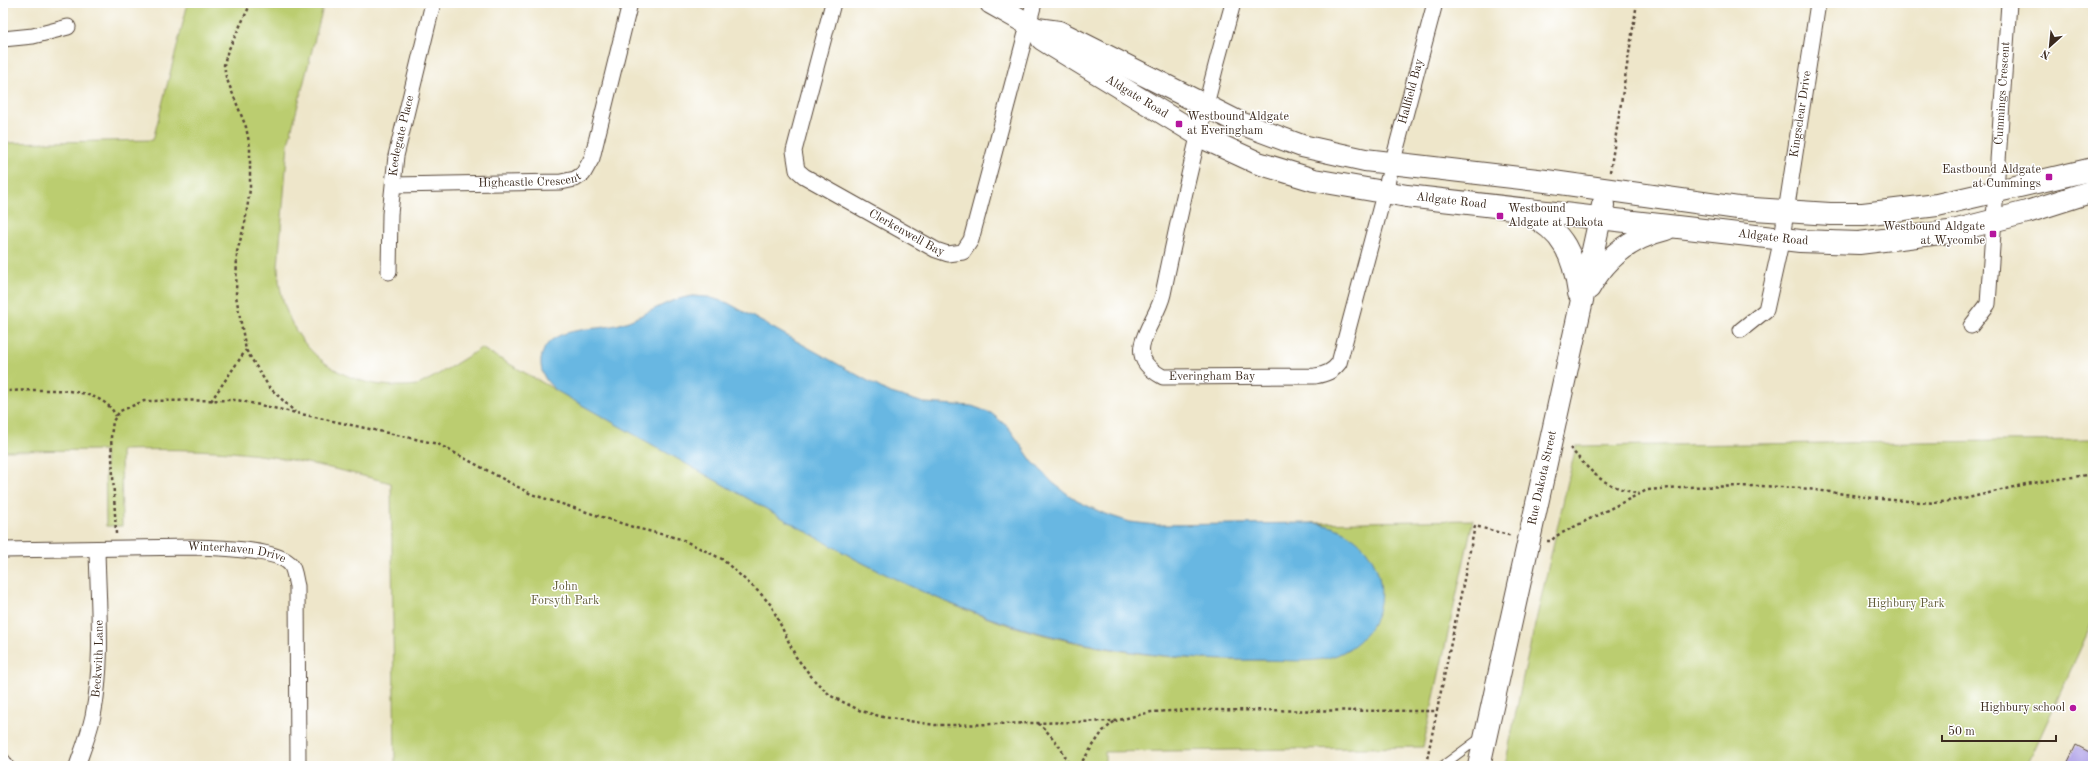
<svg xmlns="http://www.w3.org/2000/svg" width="2096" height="769" font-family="'Old Standard TT',serif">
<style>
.green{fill:#bbcd70;stroke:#7b7c47}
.water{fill:#67b7e2;stroke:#517080}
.building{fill:#aea0e7}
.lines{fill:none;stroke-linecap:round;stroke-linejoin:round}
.lane-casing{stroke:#564638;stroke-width:10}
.street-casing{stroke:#564638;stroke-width:17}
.secondary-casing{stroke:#564638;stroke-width:24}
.path{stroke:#564638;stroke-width:2.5;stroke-dasharray:3 3;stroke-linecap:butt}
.lane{stroke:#fff;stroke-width:8}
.street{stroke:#fff;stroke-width:15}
.secondary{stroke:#fff;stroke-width:22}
.poi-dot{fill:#b5179e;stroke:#fff;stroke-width:1.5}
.labels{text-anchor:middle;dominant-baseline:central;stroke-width:3;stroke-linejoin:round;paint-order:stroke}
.street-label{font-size:12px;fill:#3b2a1e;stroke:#fff}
.poi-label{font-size:12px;fill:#3b2a1e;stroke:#fff;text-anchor:end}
.park-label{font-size:12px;fill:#615b37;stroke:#fff}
</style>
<rect width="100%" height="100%" fill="#fff"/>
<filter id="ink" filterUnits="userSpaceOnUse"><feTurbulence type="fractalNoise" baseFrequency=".025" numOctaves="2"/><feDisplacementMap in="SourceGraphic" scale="8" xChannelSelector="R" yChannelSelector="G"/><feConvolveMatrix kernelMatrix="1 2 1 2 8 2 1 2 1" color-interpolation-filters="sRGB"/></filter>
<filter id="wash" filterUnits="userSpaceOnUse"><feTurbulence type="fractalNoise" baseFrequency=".012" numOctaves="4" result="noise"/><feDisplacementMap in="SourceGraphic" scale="16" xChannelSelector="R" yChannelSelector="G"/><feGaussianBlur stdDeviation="0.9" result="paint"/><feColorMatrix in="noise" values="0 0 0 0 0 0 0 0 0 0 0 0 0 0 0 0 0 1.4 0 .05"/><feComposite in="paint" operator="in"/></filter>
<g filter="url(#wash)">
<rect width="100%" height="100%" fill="#eee6ca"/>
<!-- green -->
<g class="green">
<path d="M188 3H324L288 144 278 267C281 345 340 394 417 385 426 383 470 355 481 348L857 560C889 576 920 591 953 605 1049 644 1156 662 1260 660 1290 660 1320 663 1349 649L1323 524 1312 523 1473 520 1423 747 1105 752V766H395L391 483C352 473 313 463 273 457 223 449 171 449 121 450L122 526H106L105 450 3 451V143L153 140Z"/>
<path d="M2093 440V621L2027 766H1505L1523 677 1576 446Z"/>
</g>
<!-- water -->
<path class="water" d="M693 296 708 297 728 303 888 392 924 403 972 406 991 413 1009 428 1032 461 1053 483 1077 501 1105 514 1130 522 1156 525 1312 523C1389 529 1407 625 1337 655 1315 664 1285 660 1262 660 1157 662 1052 643 954 605 921 592 889 576 857 560L557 391C547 383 540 374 541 360 545 324 594 332 620 324 646 316 666 299 693 296Z"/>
<g id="blocks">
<!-- building -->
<path class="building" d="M2076 745 2093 754V766H2066Z"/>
</g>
</g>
<g filter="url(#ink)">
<use href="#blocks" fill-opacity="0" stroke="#564638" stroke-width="1"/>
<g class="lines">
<!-- lane casing -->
<g class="lane-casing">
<path id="lane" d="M1442 766 1480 738"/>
</g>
<!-- street casing -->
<g class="street-casing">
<g id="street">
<path id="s1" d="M833 3 794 151 797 170 804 176 936 250 948 254 963 252 971 240 1034 3"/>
<path id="s2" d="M1233 3C1206 99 1183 196 1163 294 1159 312 1146 327 1142 345 1139 361 1150 370 1163 377L1315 376C1326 374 1332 372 1339 363L1435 3"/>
<path d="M3 39 33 36 68 27"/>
<path id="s3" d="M394 185 561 182 575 179 583 174 592 158 630 3"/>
<path id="s4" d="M389 272 390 214 396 156 433 3"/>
<path id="s5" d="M1971 326 1988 304 2009 3"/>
<path id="s6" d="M1741 330 1766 310 1782 238 1818 3"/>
<path id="s7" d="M3 550 192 547C213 548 278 548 291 565 295 571 295 580 297 586L298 766"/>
<path d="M3 761 6 766"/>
<path id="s8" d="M77 766C83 749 89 734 93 716 104 661 98 604 97 549"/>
</g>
</g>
<!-- secondary casing -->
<g class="secondary-casing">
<g id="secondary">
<path d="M991 3 1037 29 1059 32 1240 123 1302 146 1365 160 1546 181 1738 208 1830 214H1863L1937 205 2093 169"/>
<path id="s9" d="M1037 29 1042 39 1053 46 1204 138 1258 163 1314 180 1407 196 1800 241 1859 243 1949 232 2027 212 2093 191"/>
<path d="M1528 214C1564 231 1574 257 1579 293"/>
<path d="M1589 288C1606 257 1632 237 1666 229"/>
<path id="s10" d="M1479 766 1603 205"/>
</g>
</g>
<!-- path -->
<g class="path">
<path d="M251 3 227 53 224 65 226 77 246 127 250 147V189L245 223 237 252 236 296 246 350 269 387 295 412"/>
<path d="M1610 172 1637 3"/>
<path d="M3 391C35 391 100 382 116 416"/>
<path d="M211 401 246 350"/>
<path d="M1570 448C1596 477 1600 484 1639 494"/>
<path d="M116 534 111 437 113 421 120 411 144 401 237 400 438 444 531 494 636 528 681 539 722 559 760 593 771 605 796 657 815 681 831 696 861 711 883 717 935 725H955L1115 721 1151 712 1193 710 1436 711"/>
<path d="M1547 541H1551L1556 536 1647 490 1682 487 1761 486 1801 488 1880 499 1934 503 1964 499 2026 484 2093 474"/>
<path d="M1038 723C1052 736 1063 748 1069 766"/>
<path d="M1426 764 1475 526 1512 536"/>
<path d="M1079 766 1103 731 1115 721"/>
</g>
<!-- lane -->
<use href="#lane" class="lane"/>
<!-- street -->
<use href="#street" class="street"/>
<!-- secondary -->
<use href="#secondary" class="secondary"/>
</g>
</g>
<!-- markers -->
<g class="poi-dot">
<rect x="1175" y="120" width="8" height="8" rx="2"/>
<rect x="2045" y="173" width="8" height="8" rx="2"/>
<rect x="1496" y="212" width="8" height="8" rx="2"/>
<rect x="1989" y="230" width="8" height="8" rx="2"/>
<circle cx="2073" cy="708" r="4"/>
</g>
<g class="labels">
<!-- street labels -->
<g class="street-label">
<text stroke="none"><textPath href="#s2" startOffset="857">Hallfield Bay</textPath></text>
<text stroke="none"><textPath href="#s5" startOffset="239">Cummings Crescent</textPath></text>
<text stroke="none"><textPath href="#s9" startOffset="122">Aldgate Road</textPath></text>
<text stroke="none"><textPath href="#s6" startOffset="231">Kingsclear Drive</textPath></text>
<text stroke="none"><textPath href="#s4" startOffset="137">Keelegate Place</textPath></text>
<text stroke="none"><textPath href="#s3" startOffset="136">Highcastle Crescent</textPath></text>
<text stroke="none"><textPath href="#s9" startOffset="458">Aldgate Road</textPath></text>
<text stroke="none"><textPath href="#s1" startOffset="299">Clerkenwell Bay</textPath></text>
<text stroke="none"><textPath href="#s9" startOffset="782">Aldgate Road</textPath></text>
<text stroke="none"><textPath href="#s2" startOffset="445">Everingham Bay</textPath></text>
<text stroke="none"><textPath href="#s10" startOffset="295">Rue Dakota Street</textPath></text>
<text stroke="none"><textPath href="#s7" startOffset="234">Winterhaven Drive</textPath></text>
<text stroke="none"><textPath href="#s8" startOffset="110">Beckwith Lane</textPath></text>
</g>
<!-- poi labels -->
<g class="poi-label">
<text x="1187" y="117" text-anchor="start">Westbound Aldgate<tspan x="1187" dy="14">at Everingham</tspan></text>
<text x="2041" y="170">Eastbound Aldgate<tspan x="2041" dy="14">at Cummings</tspan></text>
<text x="1508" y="209" text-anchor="start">Westbound<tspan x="1508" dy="14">Aldgate at Dakota</tspan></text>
<text x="1985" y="227">Westbound Aldgate<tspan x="1985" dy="14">at Wycombe</tspan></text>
<text x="2065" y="708">Highbury school</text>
</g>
<!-- park labels -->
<g class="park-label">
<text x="565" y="587">John<tspan x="565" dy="14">Forsyth Park</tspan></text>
<text x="1906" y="604">Highbury Park</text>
</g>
</g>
<!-- margin -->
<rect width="2096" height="769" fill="none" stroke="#fff" stroke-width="16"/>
<!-- north arrow -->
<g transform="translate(2050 46) rotate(207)" stroke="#ffffff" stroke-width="3" paint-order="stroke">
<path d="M0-3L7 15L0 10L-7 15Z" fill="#3b2a1e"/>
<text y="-6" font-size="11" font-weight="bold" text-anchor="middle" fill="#3b2a1e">N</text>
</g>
<!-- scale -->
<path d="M1942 735v6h114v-6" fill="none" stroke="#3b2a1e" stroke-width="2"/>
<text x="1948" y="735" font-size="12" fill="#3b2a1e" stroke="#ffffff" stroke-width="3" paint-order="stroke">50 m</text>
</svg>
